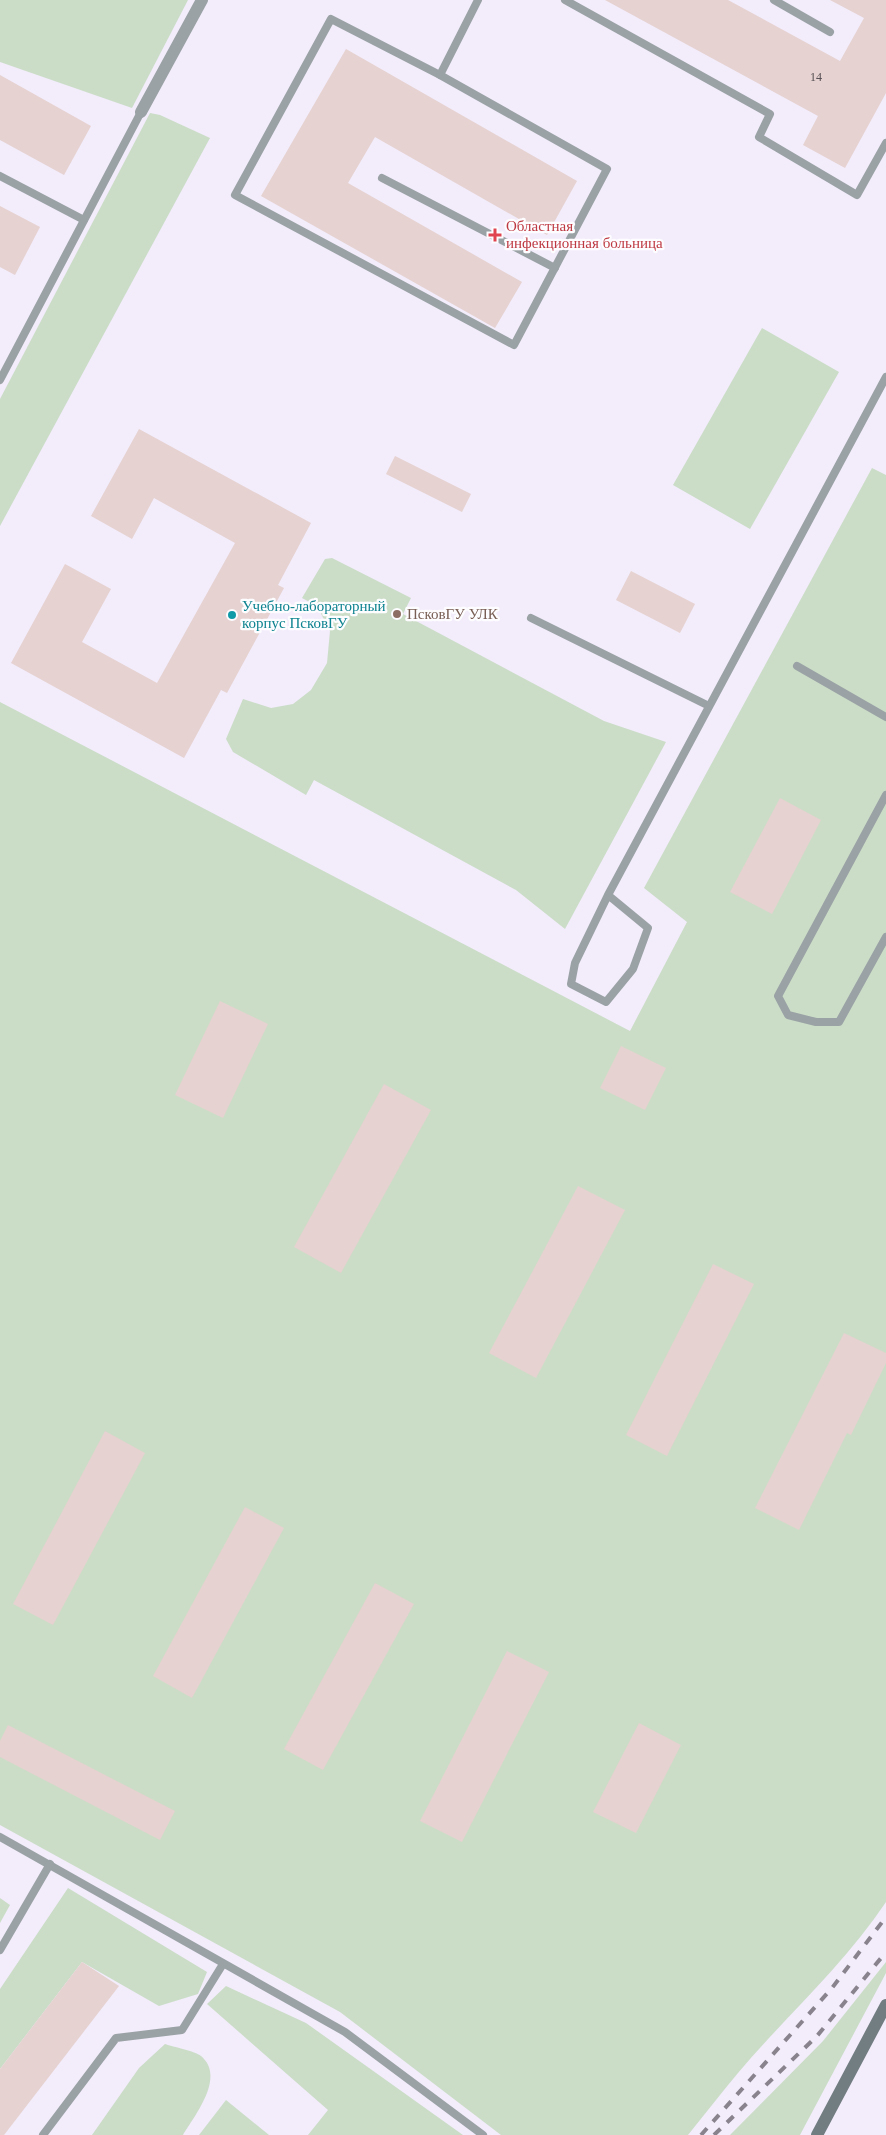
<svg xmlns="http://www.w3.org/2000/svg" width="886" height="2135" font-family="'Times New Roman',serif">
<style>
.green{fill:#cbddc7}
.building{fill:#e6d2d0}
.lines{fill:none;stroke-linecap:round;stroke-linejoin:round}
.lane{stroke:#9aa2a5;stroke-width:8}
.street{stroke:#9aa2a5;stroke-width:12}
.secondary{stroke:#727d81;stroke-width:12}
.rail{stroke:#88838d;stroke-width:4;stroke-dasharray:9 9;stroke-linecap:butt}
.health-dot{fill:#e0444e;stroke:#fdfcff;stroke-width:2}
.education-dot{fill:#8d6e63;stroke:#fdfcff;stroke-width:2}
.culture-dot{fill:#0f9aa8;stroke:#fdfcff;stroke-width:2}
.labels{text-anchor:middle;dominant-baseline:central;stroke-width:4.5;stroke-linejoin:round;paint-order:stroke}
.number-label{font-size:12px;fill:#575054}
.health-label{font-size:15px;fill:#be3a42;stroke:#fdfcff;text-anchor:start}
.culture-label{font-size:15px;fill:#0d838f;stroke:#fdfcff;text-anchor:start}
.education-label{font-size:15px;fill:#785e54;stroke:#fdfcff;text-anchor:start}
</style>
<rect width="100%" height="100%" fill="#f2ecfb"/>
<!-- green -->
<g class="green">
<path d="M0 0H188L132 108 0 62Z"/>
<path d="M150 113 160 115 210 138 0 526V399Z"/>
<path d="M762 328 839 372 750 529 673 485Z"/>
<path d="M872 468 886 475V1902C844 1965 787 2015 738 2073 721 2093 705 2114 688 2135H501L340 2012 0 1825V702L630 1031 687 922 644 888Z"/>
<path d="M332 558 411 598 403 614 604 721 666 742 565 929 516 890 314 780 306 795 233 752 226 739 243 699 271 708 293 704 311 690 327 663 330 631 317 606 302 598 325 559Z"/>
<path d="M68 1888 207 1972 198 1994 159 2006 82 1962 0 2069V1989Z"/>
<path d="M0 1898 10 1905 0 1923Z"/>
<path d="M886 1962V1973L800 2135H730L823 2041Z"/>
<path d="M226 1986 306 2023 463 2135H308L328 2110 207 2004Z"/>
<path d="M165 2044C173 2047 195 2051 201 2056 226 2077 195 2115 183 2135H92L139 2068Z"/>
<path d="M226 2100 269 2135H199Z"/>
</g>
<!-- building -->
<g class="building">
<path d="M605 0H728L840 61 864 18 830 0H886V93L845 168 803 145 818 116Z"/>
<path d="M346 49 577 181 547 235 375 137 348 183 522 282 495 328 261 196Z"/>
<path d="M0 75 91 126 64 175 0 140Z"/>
<path d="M0 206 40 227 15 275 0 267Z"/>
<path d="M139 429 311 523 278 585 284 588 227 693 221 690 184 758 11 663 65 564 111 589 82 642 157 683 235 543 154 498 132 539 91 516Z"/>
<path d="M395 456 471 494 462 512 386 474Z"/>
<path d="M631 571 695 604 680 633 616 600Z"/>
<path d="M780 798 821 820 772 914 730 892Z"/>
<path d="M220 1001 268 1024 223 1118 175 1095Z"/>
<path d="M621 1046 666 1068 645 1110 600 1088Z"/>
<path d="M384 1084 431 1110 341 1273 294 1247Z"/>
<path d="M578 1186 625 1210 536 1378 489 1353Z"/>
<path d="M713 1264 754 1284 667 1456 626 1435Z"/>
<path d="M844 1333 886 1353V1363L851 1435 847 1433 799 1530 755 1508Z"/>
<path d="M105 1431 145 1453 53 1625 13 1604Z"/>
<path d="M245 1507 284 1528 192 1698 153 1676Z"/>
<path d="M375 1583 414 1604 323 1770 284 1749Z"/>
<path d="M507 1651 549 1672 462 1842 420 1821Z"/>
<path d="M639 1723 681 1745 636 1833 593 1812Z"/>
<path d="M8 1725 175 1811 160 1840 0 1757V1741Z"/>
<path d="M82 1962 119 1986 4 2135H0V2069Z"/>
</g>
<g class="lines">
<!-- lane -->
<g class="lane">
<path d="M565 0 770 114 759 137 857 195 886 143"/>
<path d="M774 0 830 32"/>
<path d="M331 19 440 75 607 169 514 345 235 195Z"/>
<path d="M440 75 478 0"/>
<path d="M0 176 84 220"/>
<path d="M382 178 555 268"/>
<path d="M0 380 141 112"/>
<path d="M531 618 709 706"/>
<path d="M797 666 886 717"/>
<path d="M886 795 778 996 788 1015 816 1022H839L886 937"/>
<path d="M608 895 648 928 633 969 606 1002 571 984 575 963 608 895 886 377"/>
<path d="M0 1837 345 2032 483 2135"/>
<path d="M0 1950 50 1864"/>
<path d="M43 2135 116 2038 182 2030 223 1964"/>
</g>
<!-- street -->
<path class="street" d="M141 112 202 0"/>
<!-- secondary -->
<path class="secondary" d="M817 2135 886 2005"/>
<!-- rail -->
<g class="rail">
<path d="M701 2135 832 1988 886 1917"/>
<path d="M714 2135 817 2036 886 1952"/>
</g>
</g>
<!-- markers -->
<path class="health-dot" d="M492.5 227.5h5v5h5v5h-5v5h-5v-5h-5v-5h5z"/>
<circle class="education-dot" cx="397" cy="614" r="5"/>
<circle class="culture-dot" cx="232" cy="615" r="5"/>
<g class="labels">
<!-- number labels -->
<g class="number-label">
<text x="816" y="77">14</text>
</g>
<!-- health labels -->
<g class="health-label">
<text x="506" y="226">Областная<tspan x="506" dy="17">инфекционная больница</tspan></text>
</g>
<!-- culture labels -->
<g class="culture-label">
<text x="242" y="606">Учебно-лабораторный<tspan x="242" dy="17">корпус ПсковГУ</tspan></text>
</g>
<!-- education labels -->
<g class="education-label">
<text x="407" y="614">ПсковГУ УЛК</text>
</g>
</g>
</svg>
